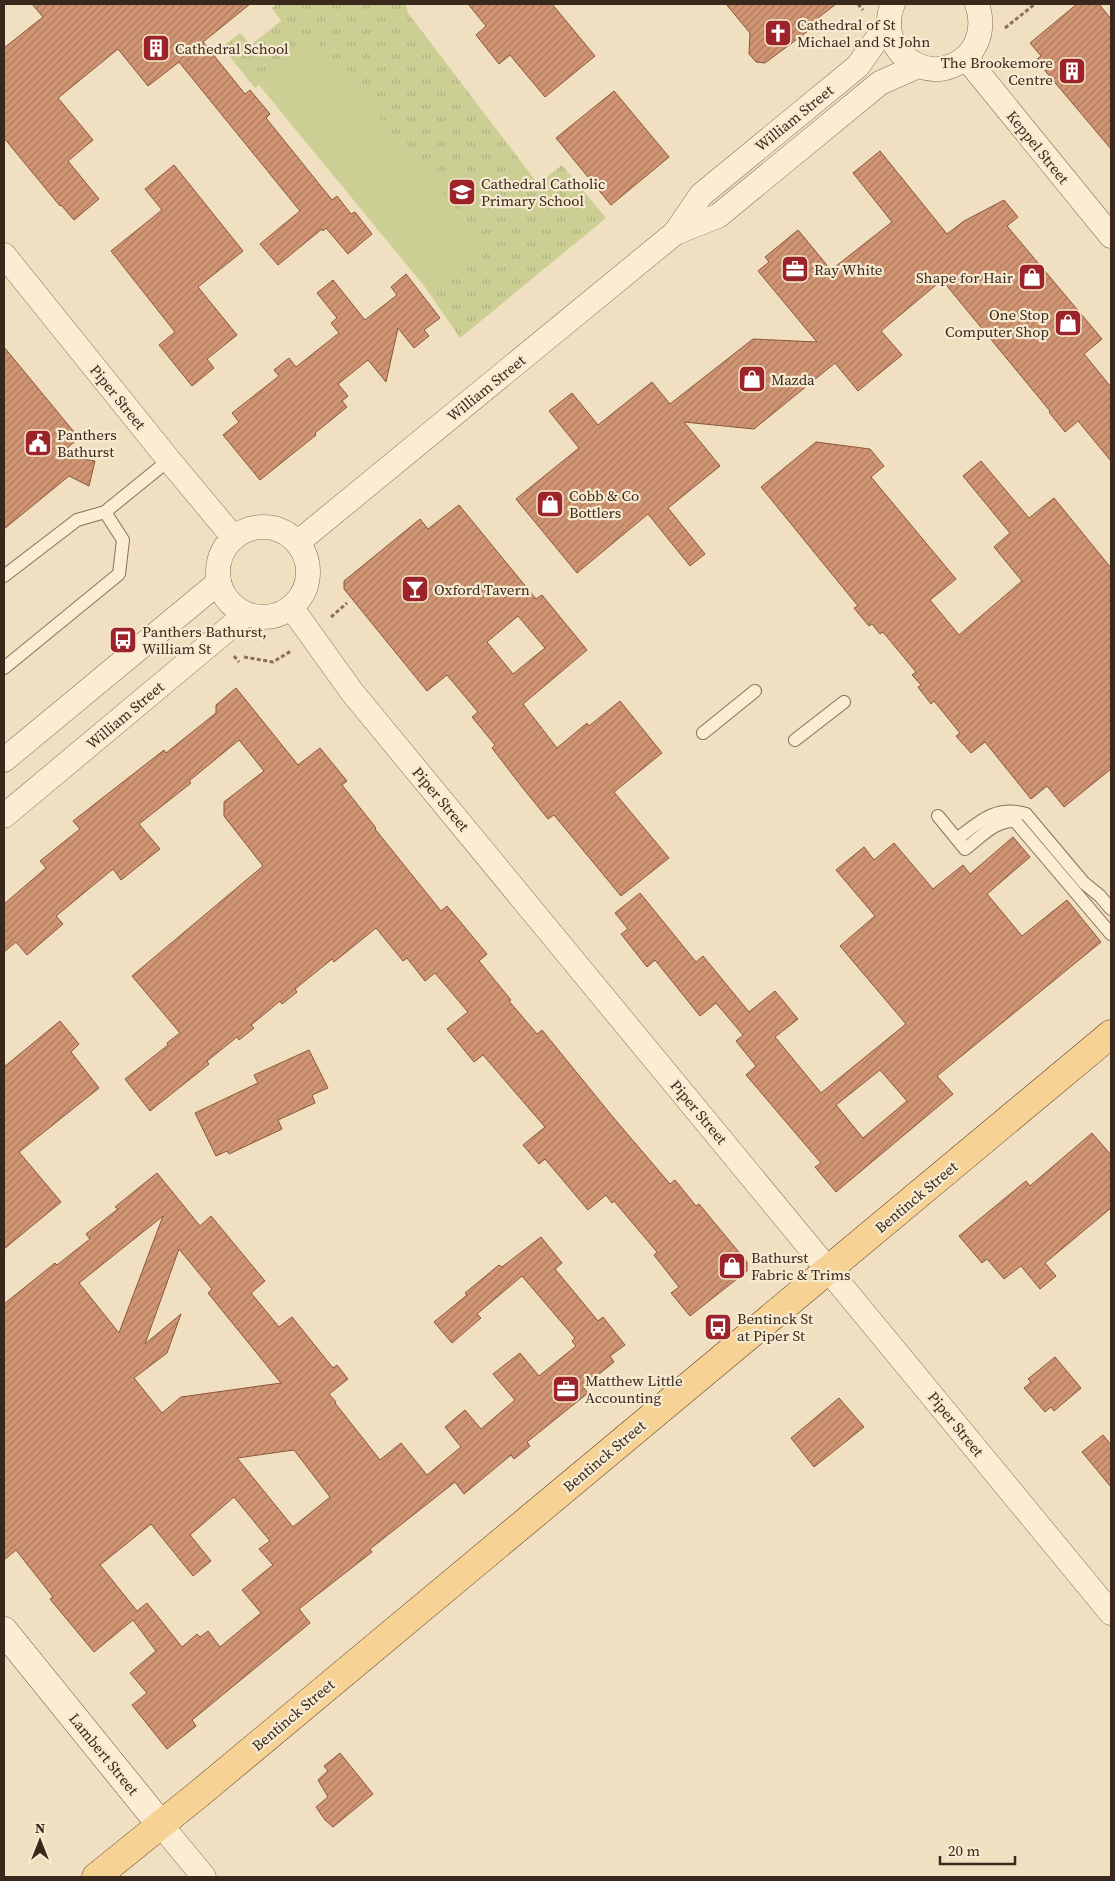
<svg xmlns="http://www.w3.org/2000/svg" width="1115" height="1881" font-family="'Source Serif 4',serif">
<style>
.park{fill:url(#park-tufts)}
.pitch{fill:#cbcf93}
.building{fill:url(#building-hatch);stroke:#8b573b;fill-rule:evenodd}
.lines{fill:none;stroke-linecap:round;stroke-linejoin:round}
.service-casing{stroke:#8a6f57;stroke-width:14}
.minor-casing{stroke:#8a6f57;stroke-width:25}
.secondary-casing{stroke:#6c503a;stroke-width:29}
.primary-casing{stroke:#583e2b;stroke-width:29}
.path{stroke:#8a6f57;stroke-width:3;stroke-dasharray:4 2.5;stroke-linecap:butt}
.service{stroke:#fbedd3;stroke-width:12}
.minor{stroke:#fbedd3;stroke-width:24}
.secondary{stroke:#fbedd3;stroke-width:28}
.primary{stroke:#f6d395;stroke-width:28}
.labels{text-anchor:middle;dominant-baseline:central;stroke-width:4.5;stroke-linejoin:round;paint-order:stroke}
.poi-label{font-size:15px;fill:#39291c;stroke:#f7ead0;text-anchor:start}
.street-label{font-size:15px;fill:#39291c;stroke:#f7ead0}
</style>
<defs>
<pattern id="park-tufts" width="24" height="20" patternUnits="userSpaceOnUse" patternTransform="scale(1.25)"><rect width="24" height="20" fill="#cbcf93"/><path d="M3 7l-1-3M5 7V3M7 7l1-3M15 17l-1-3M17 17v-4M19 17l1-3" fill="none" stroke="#afb27e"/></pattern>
<pattern id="building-hatch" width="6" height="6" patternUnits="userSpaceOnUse" patternTransform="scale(1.25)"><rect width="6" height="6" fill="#d19573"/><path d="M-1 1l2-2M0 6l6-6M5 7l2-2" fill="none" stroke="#ab7a5e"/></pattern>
</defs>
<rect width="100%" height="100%" fill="#f0dfc0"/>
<!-- park -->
<path class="park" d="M277 4H406L408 13 538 184 562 165 606 218 460 338 425 287 482 241 315 40 255 88 222 47 240 33 251 45 281 21 272 8Z"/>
<!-- pitch -->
<path class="pitch" d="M315 39 482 241 425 287 259 85Z"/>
<!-- building -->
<g class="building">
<path d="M32 4H250L203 42 245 94 250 90 270 114 266 118 332 200 337 196 351 214 355 212 372 234 348 254 326 228 323 231 322 229 278 265 260 244 300 211 179 62 148 86 118 49 58 98 93 140 68 161 99 199 74 220 61 205 60 206 4 138V48L43 17Z"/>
<path d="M468 4H552L595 56 545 97 510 55 499 64 476 35 486 26Z"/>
<path d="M726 4H836L809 25 812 28 765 63 756 62 749 54 750 33Z"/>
<path d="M1077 4H1099L1111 19V149L1036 60 1041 56 1030 43Z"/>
<path d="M614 91 669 157 611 205 556 138Z"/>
<path d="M880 151 947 234 964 221 1004 200 1018 217 1007 226 1102 339 1084 354 1111 387V461L1078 421 1065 432 1049 412 1050 411 942 280 881 331 902 355 858 391 835 363 754 429 684 422 720 466 668 508 705 554 690 566 648 514 577 573 516 499 579 448 549 411 572 393 598 425 652 382 670 404 753 339 817 342 758 271 769 262 765 257 798 230 831 270 892 222 853 173Z"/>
<path d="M174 165 243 251 198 287 237 335 207 359 214 368 192 386 159 345 175 332 111 251 162 210 145 189Z"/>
<path d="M406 274 440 318 424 330 429 336 414 348 398 328 386 382 368 360 338 384 348 396 342 401 347 407 315 433 316 435 260 480 223 435 239 422 232 413 279 376 274 370 289 358 296 367 339 333 331 323 337 318 317 293 333 280 365 320 397 295 391 287Z"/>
<path d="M4 347 79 438 59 455 95 461 89 486 69 476 4 529Z"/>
<path d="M816 442 870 449 884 466 871 477 956 579 930 600 959 635 1022 581 994 547 1010 533 963 476 981 461 1029 518 1054 498 1111 568V769L1064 807 1047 786 1031 799 985 742 971 753 956 736 960 733 934 701 931 704 918 687 921 685 912 675 916 672 883 632 880 634 872 624 869 626 854 608 858 606 761 487Z"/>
<path d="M459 505 536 599 542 595 587 650 523 704 557 748 587 723 589 726 620 701 662 753 614 792 669 858 621 896 554 815 548 819 522 787 492 748 495 745 472 717 478 712 447 675 427 691 344 589V581L420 519 428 529ZM518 616 545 648 513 674 487 642Z"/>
<path d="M236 688 298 765 320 748 347 781 342 785 376 828 375 829 441 911 447 906 487 954 479 961 511 1000 509 1001 537 1034 542 1030 612 1116 670 1184 675 1180 696 1206 699 1204 747 1262V1271L690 1316 671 1293 679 1287 654 1255 657 1252 614 1201 612 1203 606 1195 588 1210 545 1159 539 1164 523 1145 545 1127 483 1055 474 1062 447 1029 468 1012 435 973 425 981 407 958 403 961 376 928 334 962 332 959 295 989 297 992 282 1004 280 1001 251 1025 254 1028 239 1040 237 1037 207 1061 209 1064 150 1111 125 1079 168 1045 167 1043 180 1033 132 976 263 866 224 816V802L264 771 239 740 189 781 191 783 139 824 160 849 121 880 113 869 56 916 63 924 27 955 16 942 4 952V904L46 868 40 861 80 829 73 821 164 750 166 753 216 713V705Z"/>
<path d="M1013 837 1030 857 987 894 1022 936 1067 900 1101 942 937 1076 953 1094 836 1192 815 1167 821 1163 746 1075 756 1066 736 1041 743 1035 716 1003 700 1016 655 960 647 967 621 934 628 929 615 913 640 893 696 962 703 956 749 1012 775 991 798 1019 775 1037 821 1093 906 1024 840 946 875 916 836 870 864 847 874 860 894 843 933 889 963 865 970 874ZM880 1070 907 1101 863 1138 836 1105Z"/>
<path d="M60 1021 79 1044 71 1052 99 1088 19 1152 61 1202 4 1249V1067Z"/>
<path d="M309 1050 328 1088 312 1095 315 1103 278 1120 282 1129 229 1154 227 1151 216 1156 195 1113 258 1083 254 1075Z"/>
<path d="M1092 1133 1111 1155V1208L1045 1263 1056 1276 1040 1289 1021 1266 1004 1279 987 1259 982 1263 959 1236 1026 1181 1030 1186Z"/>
<path d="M157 1173 200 1226 211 1216 265 1281 251 1293 279 1327 292 1317 333 1368 337 1365 348 1379 329 1394 336 1402 335 1403 380 1460 401 1443 427 1475 461 1447 445 1427 465 1410 481 1429 515 1400 493 1374 520 1353 539 1376 576 1346 572 1341 575 1338 522 1276 477 1314 481 1318 452 1343 434 1322 467 1295 465 1293 499 1265 502 1267 541 1237 562 1263 555 1269 598 1321 603 1317 625 1345 610 1356 614 1362 583 1387 588 1393 527 1442 530 1446 514 1459 511 1455 464 1494 455 1482 370 1549 372 1552 299 1609 310 1623 192 1720 196 1726 167 1749 132 1705 147 1693 130 1673 156 1651 133 1620 94 1652 50 1599 53 1597 16 1550 4 1560V1304L55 1263 57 1265 90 1239 86 1234 118 1209 115 1207ZM163 1216 119 1333 79 1283ZM179 1249 212 1289 208 1293 281 1383 181 1397 162 1413 134 1378 167 1353 181 1314 145 1344ZM294 1450 330 1497 293 1527 237 1458ZM234 1497 270 1541 259 1549 273 1565 242 1590 261 1613 220 1647 208 1631 200 1637 197 1634 182 1647 147 1603 137 1611 100 1565 151 1524 193 1576 211 1561 190 1535Z"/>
<path d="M1055 1357 1081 1388 1054 1411 1051 1407 1045 1412 1024 1388 1031 1382 1028 1379Z"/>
<path d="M839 1398 864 1427 814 1467 791 1438Z"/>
<path d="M1103 1435 1111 1445V1487L1082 1452Z"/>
<path d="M340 1753 373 1794 333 1827 325 1820 316 1807 328 1797 318 1780 328 1771 324 1766Z"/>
</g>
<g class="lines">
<!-- service casing -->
<g class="service-casing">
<g id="service">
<path d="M4 576 77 520 105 512 169 460"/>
<path d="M4 668 119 574 123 540 105 512"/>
<path d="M703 733 755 691"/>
<path d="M795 740 844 702"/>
<path d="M938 816 965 849C981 837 995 820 1015 821L1111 934"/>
<path d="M957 839C979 822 996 805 1026 814L1084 883 1100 896 1111 909"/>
</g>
</g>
<!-- minor casing -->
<g class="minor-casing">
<g id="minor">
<path d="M893 4C888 14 887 30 893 41 922 96 997 63 977 4"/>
<path d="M966 58 1111 236"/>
<path d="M675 233 718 216 880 83 918 66"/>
<path d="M4 255 169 460 234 538"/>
<circle cx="263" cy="572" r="45"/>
<path d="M297 543 675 233 701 195 858 66 889 22"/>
<path d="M291 607 352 692 1111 1613"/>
<path d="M4 760 219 582"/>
<path d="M4 816 246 614"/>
<path d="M161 1825 204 1877"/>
</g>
</g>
<!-- secondary casing -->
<g class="secondary-casing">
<path id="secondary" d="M4 1631 161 1825"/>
</g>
<!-- primary casing -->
<g class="primary-casing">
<path id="primary" d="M96 1877 200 1793 1111 1034"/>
</g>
<!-- path -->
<g class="path">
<path d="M858 4 863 10"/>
<path d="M1005 28 1035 4"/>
<path d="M331 617 347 603"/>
<path d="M234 656 239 662"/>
<path d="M244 657 273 662 291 651"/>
</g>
<!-- service -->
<use href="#service" class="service"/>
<!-- minor -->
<use href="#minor" class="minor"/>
<!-- secondary -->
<use href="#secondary" class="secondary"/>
<!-- primary -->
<use href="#primary" class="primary"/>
</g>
<!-- icons -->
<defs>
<g id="church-square" transform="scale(1.4375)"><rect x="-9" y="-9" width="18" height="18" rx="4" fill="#9d232a" stroke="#f7ead0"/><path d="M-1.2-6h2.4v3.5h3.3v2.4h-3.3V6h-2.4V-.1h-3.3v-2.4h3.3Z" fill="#fff"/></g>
<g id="building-square" transform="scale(1.4375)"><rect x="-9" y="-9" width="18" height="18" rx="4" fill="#9d232a" stroke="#f7ead0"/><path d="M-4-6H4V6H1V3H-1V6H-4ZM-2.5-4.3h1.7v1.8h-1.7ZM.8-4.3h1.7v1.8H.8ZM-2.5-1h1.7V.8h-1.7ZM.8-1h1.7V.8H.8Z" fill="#fff"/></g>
<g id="school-square" transform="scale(1.4375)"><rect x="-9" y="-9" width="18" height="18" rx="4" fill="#9d232a" stroke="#f7ead0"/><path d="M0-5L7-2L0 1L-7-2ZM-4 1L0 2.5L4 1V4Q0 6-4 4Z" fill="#fff"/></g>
<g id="office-square" transform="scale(1.4375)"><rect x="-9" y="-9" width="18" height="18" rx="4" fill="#9d232a" stroke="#f7ead0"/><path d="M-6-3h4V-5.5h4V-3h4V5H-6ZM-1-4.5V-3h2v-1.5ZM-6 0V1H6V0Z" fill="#fff"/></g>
<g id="shop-square" transform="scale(1.4375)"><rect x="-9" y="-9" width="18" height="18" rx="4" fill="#9d232a" stroke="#f7ead0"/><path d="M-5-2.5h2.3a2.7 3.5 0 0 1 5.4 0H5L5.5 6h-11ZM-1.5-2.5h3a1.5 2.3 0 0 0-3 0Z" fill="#fff"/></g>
<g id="civic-square" transform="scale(1.4375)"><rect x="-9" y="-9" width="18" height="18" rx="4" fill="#9d232a" stroke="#f7ead0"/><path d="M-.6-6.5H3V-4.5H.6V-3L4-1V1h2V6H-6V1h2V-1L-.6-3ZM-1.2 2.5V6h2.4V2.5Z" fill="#fff"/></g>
<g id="bar-square" transform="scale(1.4375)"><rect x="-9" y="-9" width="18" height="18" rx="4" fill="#9d232a" stroke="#f7ead0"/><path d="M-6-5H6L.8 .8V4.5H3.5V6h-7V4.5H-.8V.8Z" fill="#fff"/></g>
<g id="bus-square" transform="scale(1.4375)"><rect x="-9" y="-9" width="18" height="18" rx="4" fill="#9d232a" stroke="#f7ead0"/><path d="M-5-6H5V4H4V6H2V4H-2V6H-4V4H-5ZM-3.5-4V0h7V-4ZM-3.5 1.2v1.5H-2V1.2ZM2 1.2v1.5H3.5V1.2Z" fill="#fff"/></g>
</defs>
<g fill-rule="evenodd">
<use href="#church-square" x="778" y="33"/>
<use href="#building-square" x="156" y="48"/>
<use href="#building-square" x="1072" y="71"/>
<use href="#school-square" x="462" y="192"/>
<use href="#office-square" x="795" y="269"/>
<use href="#shop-square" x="1032" y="277"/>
<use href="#shop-square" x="1068" y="323"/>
<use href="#shop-square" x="752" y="379"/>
<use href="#civic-square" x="38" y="443"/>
<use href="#shop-square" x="550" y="504"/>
<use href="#bar-square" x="415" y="589"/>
<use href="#bus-square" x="123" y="640"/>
<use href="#shop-square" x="732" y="1266"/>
<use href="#bus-square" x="718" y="1327"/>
<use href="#office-square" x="566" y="1389"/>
</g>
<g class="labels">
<!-- poi labels -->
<g class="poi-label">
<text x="797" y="24">Cathedral of St<tspan x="797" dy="17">Michael and St John</tspan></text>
<text x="175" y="48">Cathedral School</text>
<text x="1053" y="62" text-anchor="end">The Brookemore<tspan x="1053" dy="17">Centre</tspan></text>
<text x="481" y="183">Cathedral Catholic<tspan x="481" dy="17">Primary School</tspan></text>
<text x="814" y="269">Ray White</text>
<text x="1013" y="277" text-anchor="end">Shape for Hair</text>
<text x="1049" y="314" text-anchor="end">One Stop<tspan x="1049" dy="17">Computer Shop</tspan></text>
<text x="771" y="379">Mazda</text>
<text x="57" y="434">Panthers<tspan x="57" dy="17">Bathurst</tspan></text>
<text x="569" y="495">Cobb &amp; Co<tspan x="569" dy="17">Bottlers</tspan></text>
<text x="434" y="589">Oxford Tavern</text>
<text x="142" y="631">Panthers Bathurst,<tspan x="142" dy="17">William St</tspan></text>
<text x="751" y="1257">Bathurst<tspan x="751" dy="17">Fabric &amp; Trims</tspan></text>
<text x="737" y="1318">Bentinck St<tspan x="737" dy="17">at Piper St</tspan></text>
<text x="585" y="1380">Matthew Little<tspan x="585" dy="17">Accounting</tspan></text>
</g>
<!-- street labels -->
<g class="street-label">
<text transform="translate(794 118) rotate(-39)">William Street</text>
<text transform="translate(1038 147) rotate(51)">Keppel Street</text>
<text transform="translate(486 388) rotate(-39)">William Street</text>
<text transform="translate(118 397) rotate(51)">Piper Street</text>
<text transform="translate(125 715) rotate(-40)">William Street</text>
<text transform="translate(441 799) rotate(50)">Piper Street</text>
<text transform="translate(699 1112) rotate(50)">Piper Street</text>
<text transform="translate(916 1197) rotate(-40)">Bentinck Street</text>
<text transform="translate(956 1424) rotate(51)">Piper Street</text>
<text transform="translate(604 1456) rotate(-40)">Bentinck Street</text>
<text transform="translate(293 1715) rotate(-40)">Bentinck Street</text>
<text transform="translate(104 1754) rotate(51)">Lambert Street</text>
</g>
</g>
<!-- border -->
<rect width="1115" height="1881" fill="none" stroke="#39291c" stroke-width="10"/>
<!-- north arrow -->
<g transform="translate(40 1841)" stroke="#f7ead0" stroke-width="4" paint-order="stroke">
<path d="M0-4L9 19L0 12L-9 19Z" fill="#39291c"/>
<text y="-8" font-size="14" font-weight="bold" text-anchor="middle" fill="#39291c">N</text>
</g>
<!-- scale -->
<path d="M940 1856v8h75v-8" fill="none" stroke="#39291c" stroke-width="2.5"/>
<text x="948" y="1856" font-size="15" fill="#39291c" stroke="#f7ead0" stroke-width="4" paint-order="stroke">20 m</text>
</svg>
